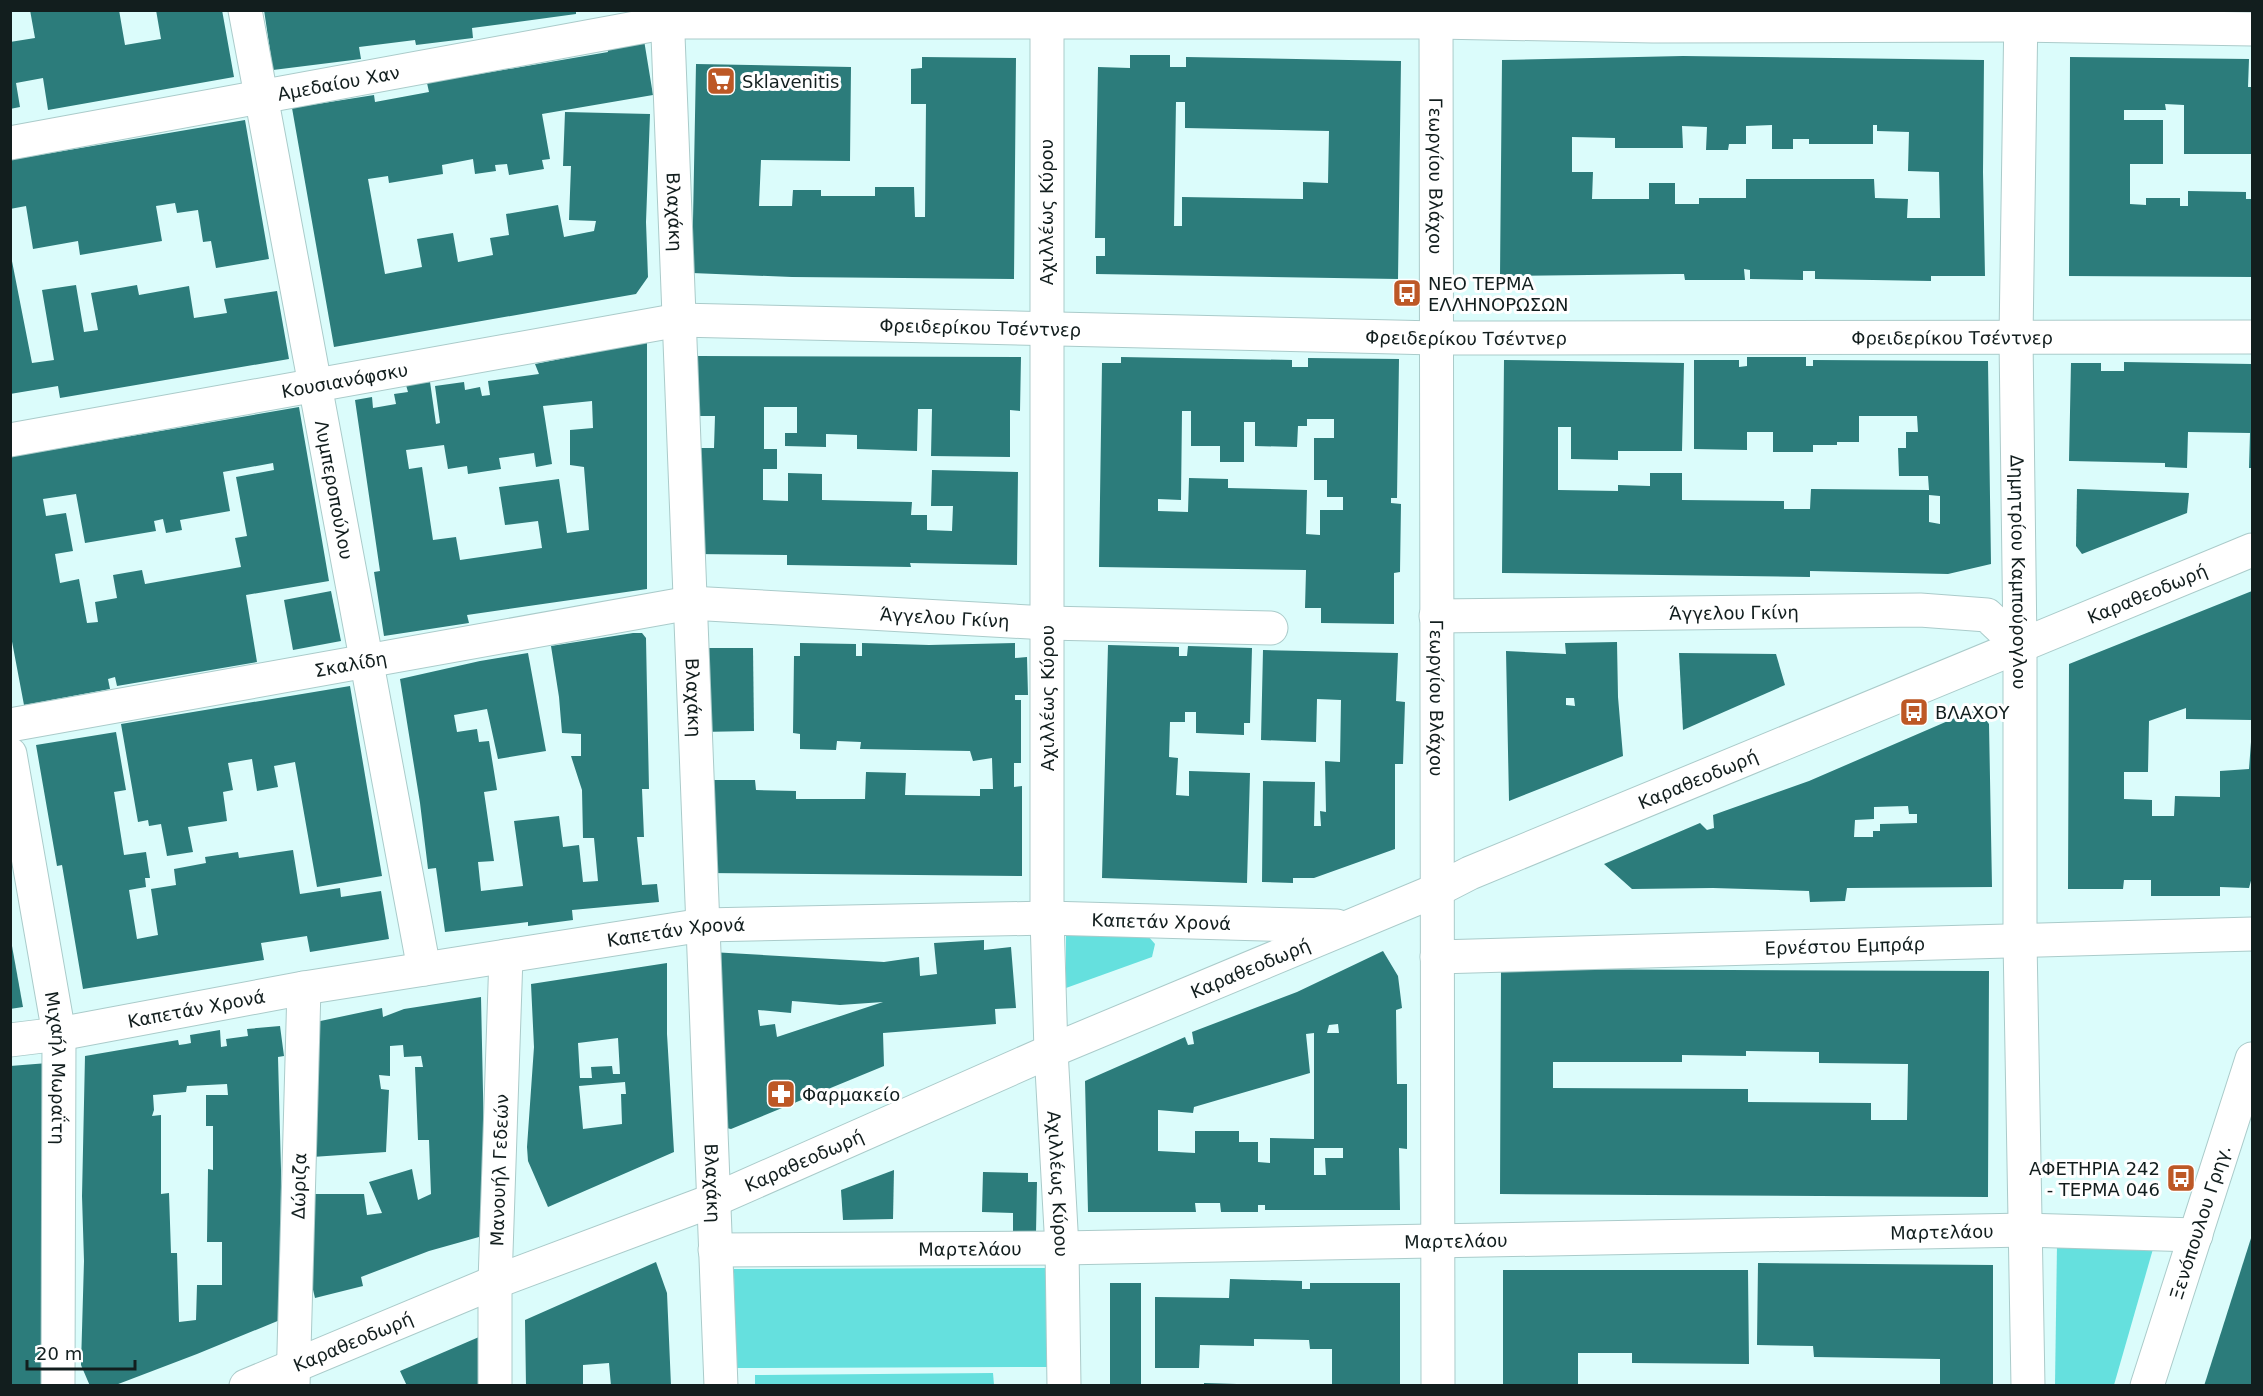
<svg xmlns="http://www.w3.org/2000/svg" width="2263" height="1396" font-family="'DejaVu Sans',sans-serif">
<style>
.green{fill:#65e0de}
.building{fill:#2c7c7b;fill-rule:evenodd}
.lines{fill:none;stroke-linecap:round;stroke-linejoin:round}
.minor-casing{stroke:#aacbca;stroke-width:35}
.minor{stroke:#fff;stroke-width:33}
.labels{text-anchor:middle;dominant-baseline:central;stroke-width:6;stroke-linejoin:round;paint-order:stroke}
.poi-label{font-size:18px;fill:#121e1e;stroke:#fff;text-anchor:start}
.street-label{font-size:18px;fill:#121e1e;stroke:#fff}
</style>
<rect width="100%" height="100%" fill="#dbfcfb"/>
<!-- green -->
<g class="green">
<path d="M1066 929 1148 936 1155 944 1152 957 1066 988Z"/>
<path d="M2057 1245 2153 1249 2114 1385 2055 1386Z"/>
<path d="M1048 1268 1049 1367 735 1368 734 1269Z"/>
<path d="M993 1373 994 1385H755V1375Z"/>
</g>
<!-- building -->
<g class="building">
<path d="M30 10H119L125 45 161 39 156 10H222L234 77 48 110 43 78 16 83 20 107 10 109V42L35 38Z"/>
<path d="M264 10H576V14L472 28 473 38 416 45 415 40 359 47 361 59 273 70Z"/>
<path d="M644 40 653 95 542 114 550 159 542 160 544 169 509 175 507 164 495 165 496 171 475 174 473 159 442 165 443 174 389 183 388 176 368 179 385 274 422 267 417 239 453 233 458 262 493 255 490 238 509 235 506 214 558 205 564 237 594 231 596 221 569 220 571 166H563L565 112 650 114 646 222 648 277 636 294 334 347 292 108 374 95 375 102 429 92 427 83 608 52 607 47Z"/>
<path d="M1130 55H1170V67H1186V57L1401 61 1398 279 1096 274V256H1105V238H1095L1098 67 1130 68ZM1176 102H1185V128L1329 131 1328 183 1303 182V199L1182 197V226H1174Z"/>
<path d="M1683 56 1984 60 1983 172 1985 276H1931V281L1815 279V271H1803V280L1750 279V270L1744 269 1745 280H1685L1684 274H1675L1500 276 1502 60ZM1772 125V149H1793V139H1809V144H1873V125H1877V131L1909 132 1908 171 1939 172 1940 218H1907L1908 199 1875 198 1874 179H1746V198H1699V204H1675V183H1649V199H1592L1593 172H1572V137L1615 138V148H1683L1682 126 1707 127 1706 150H1728L1729 144H1746V126Z"/>
<path d="M922 57 1016 58 1014 279 792 277 692 273 696 64 851 67 850 161 761 160 759 206H792L793 190H821V196H875V187H914L915 217H925L926 104H911V69L922 68Z"/>
<path d="M2070 57 2249 59 2248 87H2252V154H2184V105L2165 104 2166 110H2124V120H2163V164H2130V204L2146 205V198H2180V206H2188V191L2246 192V199H2252V277L2069 276Z"/>
<path d="M245 120 269 259 216 268 211 241 203 242 198 210 177 213 175 203 156 206 162 241 80 255 78 241 33 249 26 206 10 209V160Z"/>
<path d="M10 251 32 363 54 360 42 290 76 285 84 332 98 330 91 293 137 285 139 295 189 286 194 318 227 313 224 299 277 291 289 359 60 398 58 386 10 394Z"/>
<path d="M647 342V589L467 615 469 623 384 636 374 572 380 571 355 400 372 397 373 408 396 404 394 394 408 392 406 385 430 382 436 424 440 423 435 386 464 382 465 390 480 387 482 396 490 395 488 381 539 374 535 364ZM592 401 593 428 570 430V465L584 467 589 530 567 533 559 479 499 487 505 525 538 521 542 548 460 560 456 537 433 540 422 467 409 469 406 450 444 445 448 469 467 466 468 474 501 469 499 458 534 453 536 467 552 464 543 406Z"/>
<path d="M698 356 1021 357 1020 411 1010 410V457L931 456 932 409H918L917 451 857 449V435L826 434V447L785 446V433H797V407H764V449H777V469H763V500L788 501V473L822 474V500L912 502 911 515H927V530L952 531 953 506H931L932 470 1018 472 1017 565 910 563 911 567 787 565V555L695 554 697 448H714L715 416H697Z"/>
<path d="M1121 357 1292 360V367H1308V358L1399 359 1397 498H1391V503L1401 504 1400 572 1394 573V624L1321 623V608H1305L1306 570 1099 567 1102 363H1121ZM1182 411H1191V446H1220V462H1244V422H1255V446L1297 447 1298 426H1307V419H1334V438H1314V480H1327V497H1343V510H1320V535L1306 534 1307 490 1228 488V479L1189 478 1188 512 1158 511V499L1181 500Z"/>
<path d="M1747 357H1806V366H1813V360L1988 361 1991 564 1948 574 1810 571V577L1502 573 1504 360 1684 363 1682 451H1618V460L1571 459V427H1558V490L1618 491V485L1650 486V473H1682V500L1784 501V509H1810L1811 489 1929 490 1928 476H1899L1898 448H1906V432H1918L1917 416H1859V442H1837V445H1813V452H1773V432H1747V450L1694 449V360H1739V367L1747 366ZM1929 495 1940 496V524L1929 522Z"/>
<path d="M2124 362 2252 364V468H2249L2250 433 2188 432 2187 468 2165 467V463L2069 461 2071 363H2101V371H2124Z"/>
<path d="M299 407 329 581 246 595 257 662 117 686 115 677 108 679 110 689 24 705 10 631V457ZM273 463 274 470 236 477 247 536 235 538 241 567 145 584 142 570 113 575 117 598 95 602 98 622 87 623 79 579 60 583 55 554 73 551 66 513 46 516 43 499 76 494 85 543 156 531 154 521 163 519 166 533 182 530 180 520 230 511 223 472Z"/>
<path d="M2077 489 2189 493 2187 513 2082 554 2076 546Z"/>
<path d="M331 591 341 641 293 650 284 600Z"/>
<path d="M2252 591V720L2186 719V708L2149 721 2148 772H2124V799L2152 800V816H2174L2175 796 2220 797V771L2249 769 2251 742H2252V877L2249 888 2220 887V896H2151V880H2124L2123 889H2068L2069 664Z"/>
<path d="M633 633H642L646 638 647 691 649 789H642L644 837H637L642 885 657 884 659 902 572 910 573 920 528 926V922L445 932 436 868 428 869 420 803 400 679 480 661 528 653 546 751 498 759 487 709 454 715 457 732 477 729 479 742 489 741 497 790 484 792 494 861 478 862 481 891 523 886 514 821 559 816 563 847 579 845 583 882 598 881 594 838H583L582 790 571 756H581V734L562 733 559 697 551 646Z"/>
<path d="M1617 642 1618 697 1623 756 1509 801 1506 651 1566 654 1565 643ZM1566 698H1574L1575 706 1566 705Z"/>
<path d="M800 643 856 644V656H862V643L929 645 1015 643V658L1027 657 1028 695H1015V700H1021V763H1014V787L1022 786V876L706 873 707 780H755L756 790 796 791V799H865L866 772 906 773 905 795 980 796V789H993L992 758 973 761 970 751 860 749 861 742 837 741 836 750 800 749V734L793 733 794 656H800Z"/>
<path d="M1108 645 1179 647V656H1187L1188 646 1252 648 1250 723H1244V735L1196 733V712H1185V722H1170L1169 757 1178 758 1176 795 1189 796V771L1250 773 1247 883 1102 878Z"/>
<path d="M698 648H753L754 731 699 732Z"/>
<path d="M1263 650 1398 653 1396 701 1405 702 1403 764H1395V849L1314 878H1293V883L1262 882 1263 781 1315 782 1314 826H1321L1320 811 1326 812 1325 761 1340 762 1341 700 1317 699 1316 742 1261 740Z"/>
<path d="M1679 653 1776 654 1785 685 1683 730Z"/>
<path d="M350 686 382 876 317 887 295 762 274 766 278 787 257 791 252 759 228 763 233 790 223 792 227 821 188 827 193 852 167 856 161 824 149 826 148 820 138 822 121 724Z"/>
<path d="M1971 711 1982 715 1989 724 1992 887 1847 888 1845 901 1810 902 1809 891 1713 888 1632 889 1604 864 1700 823 1707 830 1714 828 1713 815 1809 781ZM1908 806 1909 814H1917V823L1880 824V831H1873V837H1854L1855 820 1874 819V807Z"/>
<path d="M116 732 126 790 114 792 124 855 146 852 150 878H145L146 887 129 890 137 939 158 935 151 889 176 885 174 869 206 863 205 857 238 852 239 858 293 850 300 894 340 888 341 897 381 891 389 939 310 952 307 936 261 943 264 960 83 989 62 865 57 866 36 745Z"/>
<path d="M10 935 23 1007 10 1009Z"/>
<path d="M984 940V950L1011 947 1016 1008 995 1009 996 1024 883 1033 884 1066 731 1129 722 1127 711 952 884 962 919 957 920 976 937 974 934 943ZM792 1001 840 1005 883 1002 777 1037 775 1024 760 1026 758 1010 791 1013Z"/>
<path d="M1383 951 1398 976 1402 1008 1396 1010 1397 1084H1407V1149L1399 1148 1400 1210H1265V1205H1258V1212H1221L1220 1203H1195L1196 1212H1088L1085 1081 1185 1037 1188 1045 1194 1044 1192 1032 1297 992ZM1338 1024 1339 1033H1327L1329 1025ZM1314 1033V1139L1270 1138V1163L1258 1162V1142H1239V1131H1195V1153L1158 1151V1110L1193 1113 1194 1107 1310 1073 1306 1034ZM1314 1148H1343V1158H1325L1326 1175H1314Z"/>
<path d="M667 963V1034L674 1152 548 1207 528 1161 527 1147 534 1047 531 984ZM618 1038 620 1074H613L612 1066 591 1067 592 1078H580L578 1043ZM625 1082 626 1094H621L622 1124 583 1129 579 1086Z"/>
<path d="M1501 969 1989 971 1988 1197 1500 1194ZM1746 1051 1819 1052V1063L1908 1064 1907 1120H1871V1103L1748 1102V1089L1553 1088V1062H1682V1055L1746 1056Z"/>
<path d="M481 997 486 1235 429 1251 361 1277 363 1286 315 1298 309 1273 308 1194H364L367 1215 382 1213 369 1182 412 1169 418 1200 431 1194 429 1140H418L415 1067H423L421 1056 404 1057 403 1045 390 1046V1076L379 1075 381 1089 389 1090 386 1152 312 1157 311 1023 382 1008 383 1017 404 1009Z"/>
<path d="M280 1026 284 1056 278 1057 281 1170 280 1320 197 1354 113 1386H90L81 1365 84 1261 82 1196 85 1056 178 1040 179 1045 186 1044 191 1043 190 1035 220 1030 221 1047 227 1046 226 1039 248 1036 247 1029ZM227 1084 228 1095H206V1126H213V1170L208 1169 207 1242H222V1285H197L196 1320 179 1322 177 1253H171L169 1193 161 1194V1115L152 1116 154 1110 153 1095 186 1092 187 1086Z"/>
<path d="M48 1063 50 1386H10V1066Z"/>
<path d="M894 1170 893 1219 843 1220 841 1190Z"/>
<path d="M983 1172 1028 1173V1182H1037L1036 1233 1013 1232V1213L982 1212Z"/>
<path d="M2252 1235V1386H2204Z"/>
<path d="M656 1262 667 1293 671 1386H611L609 1363 583 1365V1386H526L525 1320Z"/>
<path d="M1758 1263 1993 1265V1386H1940V1359L1814 1357 1813 1346 1757 1345Z"/>
<path d="M1503 1270H1748L1749 1364 1632 1363V1353H1578V1386H1503Z"/>
<path d="M1230 1279 1302 1281V1289H1310V1283H1400V1386H1332V1349H1310L1309 1340 1254 1339V1346L1200 1345 1199 1368H1155V1297L1229 1298Z"/>
<rect x="1110" y="1283" width="31" height="103"/>
<path d="M479 1337 493 1386H407L400 1371Z"/>
<path d="M1204 1383 1237 1384V1386H1204Z"/>
</g>
<g class="lines">
<!-- minor casing -->
<g class="minor-casing">
<g id="minor">
<path id="s1" d="M245 10 424 969"/>
<path id="s2" d="M667 10 721 1386"/>
<path id="s3" d="M1047 10V918L1051 1051 1062 1248 1064 1386"/>
<path id="s4" d="M1436 10 1438 1386"/>
<path id="s5" d="M2021 10 2016 338 2020 646V940L2028 1386"/>
<path id="s6" d="M10 143 668 22H1436L1653 26 2021 25 2252 29"/>
<path id="s7" d="M10 440 679 320 1436 338 2252 337"/>
<path id="s8" d="M1436 616 1920 610 1987 615 2020 646"/>
<path id="s9" d="M10 725 690 603 1047 623 1271 628"/>
<path id="s10" d="M10 754 59 1034 58 1386"/>
<path id="s11" d="M1437 957 2252 934"/>
<path id="s12" d="M10 1040 59 1034 304 988 703 925 1047 918 1337 926"/>
<path id="s13" d="M715 1250 1062 1248 2026 1230 2196 1235"/>
<path id="s14" d="M246 1386 495 1282 714 1200 1051 1051 1437 890 1470 873 2252 550"/>
<path id="s15" d="M293 1386 304 988"/>
<path id="s16" d="M495 1386V1282L506 956"/>
<path id="s17" d="M2147 1386 2252 1059"/>
</g>
</g>
<!-- minor -->
<use href="#minor" class="minor"/>
</g>
<!-- icons -->
<defs>
<g id="supermarket-square" transform="scale(1.5)"><rect x="-9" y="-9" width="18" height="18" rx="4" fill="#bd5826" stroke="#fff"/><path d="M-6-5.5h2.5l.6 2H6L4.5 2H-2.5L-4.4-4H-6ZM-1.5 3.2a1.3 1.3 0 1 0 .1 0ZM3 3.2a1.3 1.3 0 1 0 .1 0Z" fill="#fff"/></g>
<g id="bus-square" transform="scale(1.5)"><rect x="-9" y="-9" width="18" height="18" rx="4" fill="#bd5826" stroke="#fff"/><path d="M-5-6H5V4H4V6H2V4H-2V6H-4V4H-5ZM-3.5-4V0h7V-4ZM-3.5 1.2v1.5H-2V1.2ZM2 1.2v1.5H3.5V1.2Z" fill="#fff"/></g>
<g id="pharmacy-square" transform="scale(1.5)"><rect x="-9" y="-9" width="18" height="18" rx="4" fill="#bd5826" stroke="#fff"/><path d="M-2-6h4v4h4v4h-4v4h-4v-4h-4v-4h4Z" fill="#fff"/></g>
</defs>
<g fill-rule="evenodd">
<use href="#supermarket-square" x="721" y="81"/>
<use href="#bus-square" x="1407" y="293"/>
<use href="#bus-square" x="1914" y="712"/>
<use href="#pharmacy-square" x="781" y="1094"/>
<use href="#bus-square" x="2181" y="1178"/>
</g>
<g class="labels">
<!-- poi labels -->
<g class="poi-label">
<text x="742" y="81">Sklavenitis</text>
<text x="1428" y="283">ΝΕΟ ΤΕΡΜΑ<tspan x="1428" dy="21">ΕΛΛΗΝΟΡΩΣΩΝ</tspan></text>
<text x="1935" y="712">ΒΛΑΧΟΥ</text>
<text x="802" y="1094">Φαρμακείο</text>
<text x="2160" y="1168" text-anchor="end">ΑΦΕΤΗΡΙΑ 242<tspan x="2160" dy="21">- ΤΕΡΜΑ 046</tspan></text>
</g>
<!-- street labels -->
<g class="street-label">
<text stroke="none"><textPath href="#s6" startOffset="334">Αμεδαίου Χαν</textPath></text>
<text stroke="none"><textPath href="#s4" startOffset="166">Γεωργίου Βλάχου</textPath></text>
<text stroke="none"><textPath href="#s2" startOffset="202">Βλαχάκη</textPath></text>
<text transform="translate(1046 212) rotate(-90)">Αχιλλέως Κύρου</text>
<text stroke="none"><textPath href="#s7" startOffset="981">Φρειδερίκου Τσέντνερ</textPath></text>
<text stroke="none"><textPath href="#s7" startOffset="1467">Φρειδερίκου Τσέντνερ</textPath></text>
<text stroke="none"><textPath href="#s7" startOffset="1953">Φρειδερίκου Τσέντνερ</textPath></text>
<text stroke="none"><textPath href="#s7" startOffset="340">Κουσιανόφσκυ</textPath></text>
<text stroke="none"><textPath href="#s1" startOffset="488">Λυμπεροπούλου</textPath></text>
<text stroke="none"><textPath href="#s5" startOffset="562">Δημητρίου Καμπούρογλου</textPath></text>
<text stroke="none"><textPath href="#s14" startOffset="2060">Καραθεοδωρή</textPath></text>
<text stroke="none"><textPath href="#s8" startOffset="298">Άγγελου Γκίνη</textPath></text>
<text stroke="none"><textPath href="#s9" startOffset="946">Άγγελου Γκίνη</textPath></text>
<text stroke="none"><textPath href="#s9" startOffset="346">Σκαλίδη</textPath></text>
<text stroke="none"><textPath href="#s2" startOffset="688">Βλαχάκη</textPath></text>
<text transform="translate(1047 698) rotate(-90)">Αχιλλέως Κύρου</text>
<text stroke="none"><textPath href="#s4" startOffset="688">Γεωργίου Βλάχου</textPath></text>
<text stroke="none"><textPath href="#s14" startOffset="1574">Καραθεοδωρή</textPath></text>
<text stroke="none"><textPath href="#s12" startOffset="1161">Καπετάν Χρονά</textPath></text>
<text stroke="none"><textPath href="#s12" startOffset="675">Καπετάν Χρονά</textPath></text>
<text stroke="none"><textPath href="#s11" startOffset="408">Ερνέστου Εμπράρ</textPath></text>
<text stroke="none"><textPath href="#s14" startOffset="1088">Καραθεοδωρή</textPath></text>
<text stroke="none"><textPath href="#s12" startOffset="189">Καπετάν Χρονά</textPath></text>
<text stroke="none"><textPath href="#s10" startOffset="318">Μιχαήλ Μωραΐτη</textPath></text>
<text stroke="none"><textPath href="#s14" startOffset="602">Καραθεοδωρή</textPath></text>
<text stroke="none"><textPath href="#s16" startOffset="216">Μανουήλ Γεδεών</textPath></text>
<text stroke="none"><textPath href="#s2" startOffset="1174">Βλαχάκη</textPath></text>
<text stroke="none"><textPath href="#s3" startOffset="1174">Αχιλλέως Κύρου</textPath></text>
<text stroke="none"><textPath href="#s15" startOffset="200">Δώριζα</textPath></text>
<text stroke="none"><textPath href="#s17" startOffset="172">Ξενόπουλου Γρηγ.</textPath></text>
<text stroke="none"><textPath href="#s13" startOffset="1227">Μαρτελάου</textPath></text>
<text stroke="none"><textPath href="#s13" startOffset="741">Μαρτελάου</textPath></text>
<text stroke="none"><textPath href="#s13" startOffset="255">Μαρτελάου</textPath></text>
<text stroke="none"><textPath href="#s14" startOffset="116">Καραθεοδωρή</textPath></text>
</g>
</g>
<!-- border -->
<rect width="2263" height="1396" fill="none" stroke="#121e1e" stroke-width="24"/>
<!-- scale -->
<path d="M27 1360v9h108v-9" fill="none" stroke="#121e1e" stroke-width="3"/>
<text x="36" y="1360" font-size="18" fill="#121e1e" stroke="#ffffff" stroke-width="4.5" paint-order="stroke">20 m</text>
</svg>
